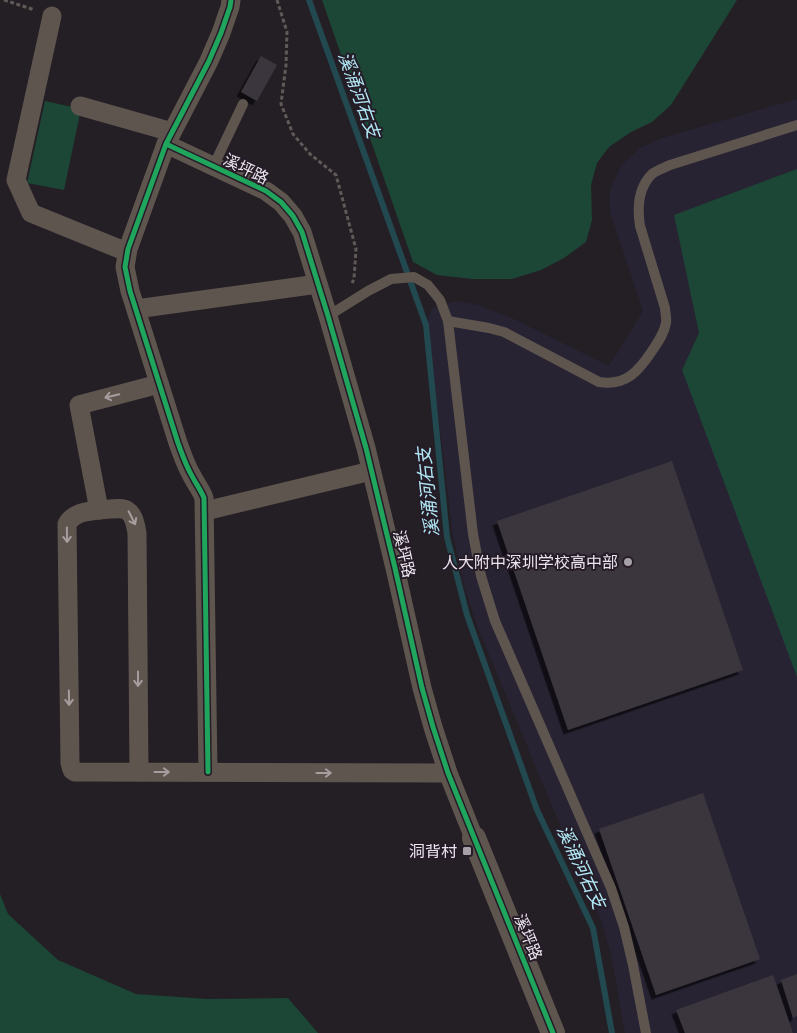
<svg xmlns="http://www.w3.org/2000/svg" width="797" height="1033" font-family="'Fira Sans Condensed','Noto Sans SC',sans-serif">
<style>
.education{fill:#272332}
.green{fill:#1c4635}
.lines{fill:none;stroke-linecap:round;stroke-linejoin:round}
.stream{stroke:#224850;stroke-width:6}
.building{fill:#3a363c;filter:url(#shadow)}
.path{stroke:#605957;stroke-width:3;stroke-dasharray:4 2.5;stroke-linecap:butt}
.service{stroke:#5f554f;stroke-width:10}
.minor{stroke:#5f554f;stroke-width:19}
.tertiary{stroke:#5f554f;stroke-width:24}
.cycleway-casing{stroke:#251c28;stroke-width:8}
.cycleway{stroke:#20a55d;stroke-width:5}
.oneway{stroke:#a69d9e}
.poi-dot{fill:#a6a0a8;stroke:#251c28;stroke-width:2}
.labels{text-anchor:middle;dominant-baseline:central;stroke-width:4;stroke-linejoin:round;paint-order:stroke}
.street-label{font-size:16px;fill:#ece5ee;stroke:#251c28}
.poi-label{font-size:16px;fill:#ece5ee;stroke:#251c28;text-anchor:end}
.water-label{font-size:18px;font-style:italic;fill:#b0e9f5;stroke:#251c28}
</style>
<defs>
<filter id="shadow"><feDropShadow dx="-4.5" dy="4.5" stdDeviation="0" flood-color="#0009"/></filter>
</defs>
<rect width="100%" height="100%" fill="#241f25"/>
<!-- education -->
<path class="education" d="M797 99V1033H625L611 955 602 923 589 889 570 849 478 628 465 589 453 535 427 323 432 308 456 301 478 305 514 319 609 366 643 311 610 212V190L621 166 640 148 662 138Z"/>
<!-- green -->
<g class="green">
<path d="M322 0H737L671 105 652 122 631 132 609 147 597 163 591 185 592 220 586 242 564 258 541 270 512 279H472L437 275 413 262Z"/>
<path d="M45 101 81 109 64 190 27 183Z"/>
<path d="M797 169V677L682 370 699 333 674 215Z"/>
<path d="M0 894 8 914 58 960 136 994 207 999 288 998 318 1033H0Z"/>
</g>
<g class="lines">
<!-- stream -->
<path class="stream" d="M309 0 426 325 447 537 467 615 537 810 593 928 612 1033"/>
</g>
<!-- building -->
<g class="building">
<path d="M261 56 277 65 257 101 241 92Z"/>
<path d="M672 461 743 670 568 730 497 521Z"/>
<path d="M703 793 760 959 656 995 599 829Z"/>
<path d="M797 974V1016L793 1018 781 980Z"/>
<path d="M773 975 793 1033H685L676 1010Z"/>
</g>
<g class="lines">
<!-- path -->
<g class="path">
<path d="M4 0 35 10"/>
<path d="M277 0 287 32 286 65 281 104 293 134 310 154 336 175 356 249 354 279 352 283"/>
</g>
<!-- service -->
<g class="service">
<path d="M213 167 243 104"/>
<path d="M328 316 368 291 391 279 414 277 428 285 440 300 448 321 473 534 481 576 495 621 611 888 624 927 633 965 646 1033"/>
<path d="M448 321 489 328 504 332 599 382C626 386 638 372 652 351 658 342 664 334 666 323 667 318 665 313 665 308L640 226C637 207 638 188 652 174 657 170 664 168 670 165L797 125"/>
</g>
<!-- minor -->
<g class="minor">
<path d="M52 16 16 180 31 213 127 252"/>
<path d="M80 106 172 132"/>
<path d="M166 144 266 191 281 202 293 216 302 232 328 316 366 448 395 568 422 688 433 727 448 773 474 838"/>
<path d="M136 309 318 284"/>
<path d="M99 510C86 512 74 512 67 524L70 763 72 770 75 772 448 773"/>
<path d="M205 511 371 471"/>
<path d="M139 772 137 533C132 504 125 508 99 510L79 405 159 384"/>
<path d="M208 772 204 498C201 490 196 484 192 476 186 466 182 454 178 443L130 291 125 267 128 249 166 144 209 61 221 33 230 7 231 0"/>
</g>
<!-- tertiary -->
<path class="tertiary" d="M474 838 553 1033"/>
<!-- cycleway casing -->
<g class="cycleway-casing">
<g id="cycleway">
<path d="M166 144 266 191 281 202 293 216 302 232 328 316 366 448 395 568 422 688 433 727 448 773 553 1033"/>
<path d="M208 772 204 498C201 490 196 484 192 476 186 466 182 454 178 443L130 291 125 267 128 249 166 144 209 61 221 33 230 7 231 0"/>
</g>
</g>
<!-- cycleway -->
<use href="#cycleway" class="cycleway"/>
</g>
<!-- one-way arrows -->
<defs><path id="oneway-shaft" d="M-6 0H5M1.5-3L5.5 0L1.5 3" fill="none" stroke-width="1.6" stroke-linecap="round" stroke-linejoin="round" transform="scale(1.25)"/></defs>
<g class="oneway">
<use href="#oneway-shaft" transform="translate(112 396) rotate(166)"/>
<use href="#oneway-shaft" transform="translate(132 518) rotate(63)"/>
<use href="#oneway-shaft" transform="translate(67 535) rotate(89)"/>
<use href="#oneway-shaft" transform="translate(138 679) rotate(90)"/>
<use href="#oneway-shaft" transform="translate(69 698) rotate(89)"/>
<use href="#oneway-shaft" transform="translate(162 772)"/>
<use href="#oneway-shaft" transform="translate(324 773)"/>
</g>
<!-- markers -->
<g class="poi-dot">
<circle cx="628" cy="562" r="5"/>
<rect x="462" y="846" width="10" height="10" rx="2.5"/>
</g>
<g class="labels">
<!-- street labels -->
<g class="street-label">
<text transform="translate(246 169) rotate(26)">溪坪路</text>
<text transform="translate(404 554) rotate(77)">溪坪路</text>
<text transform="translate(528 937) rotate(68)">溪坪路</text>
</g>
<!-- poi labels -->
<g class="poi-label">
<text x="618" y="562">人大附中深圳学校高中部</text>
<text x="457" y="851">洞背村</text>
</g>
<!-- water labels -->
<g class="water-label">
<text transform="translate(359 95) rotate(70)">溪涌河右支</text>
<text transform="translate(428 492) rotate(-96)">溪涌河右支</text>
<text transform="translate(581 867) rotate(65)">溪涌河右支</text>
</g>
</g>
</svg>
